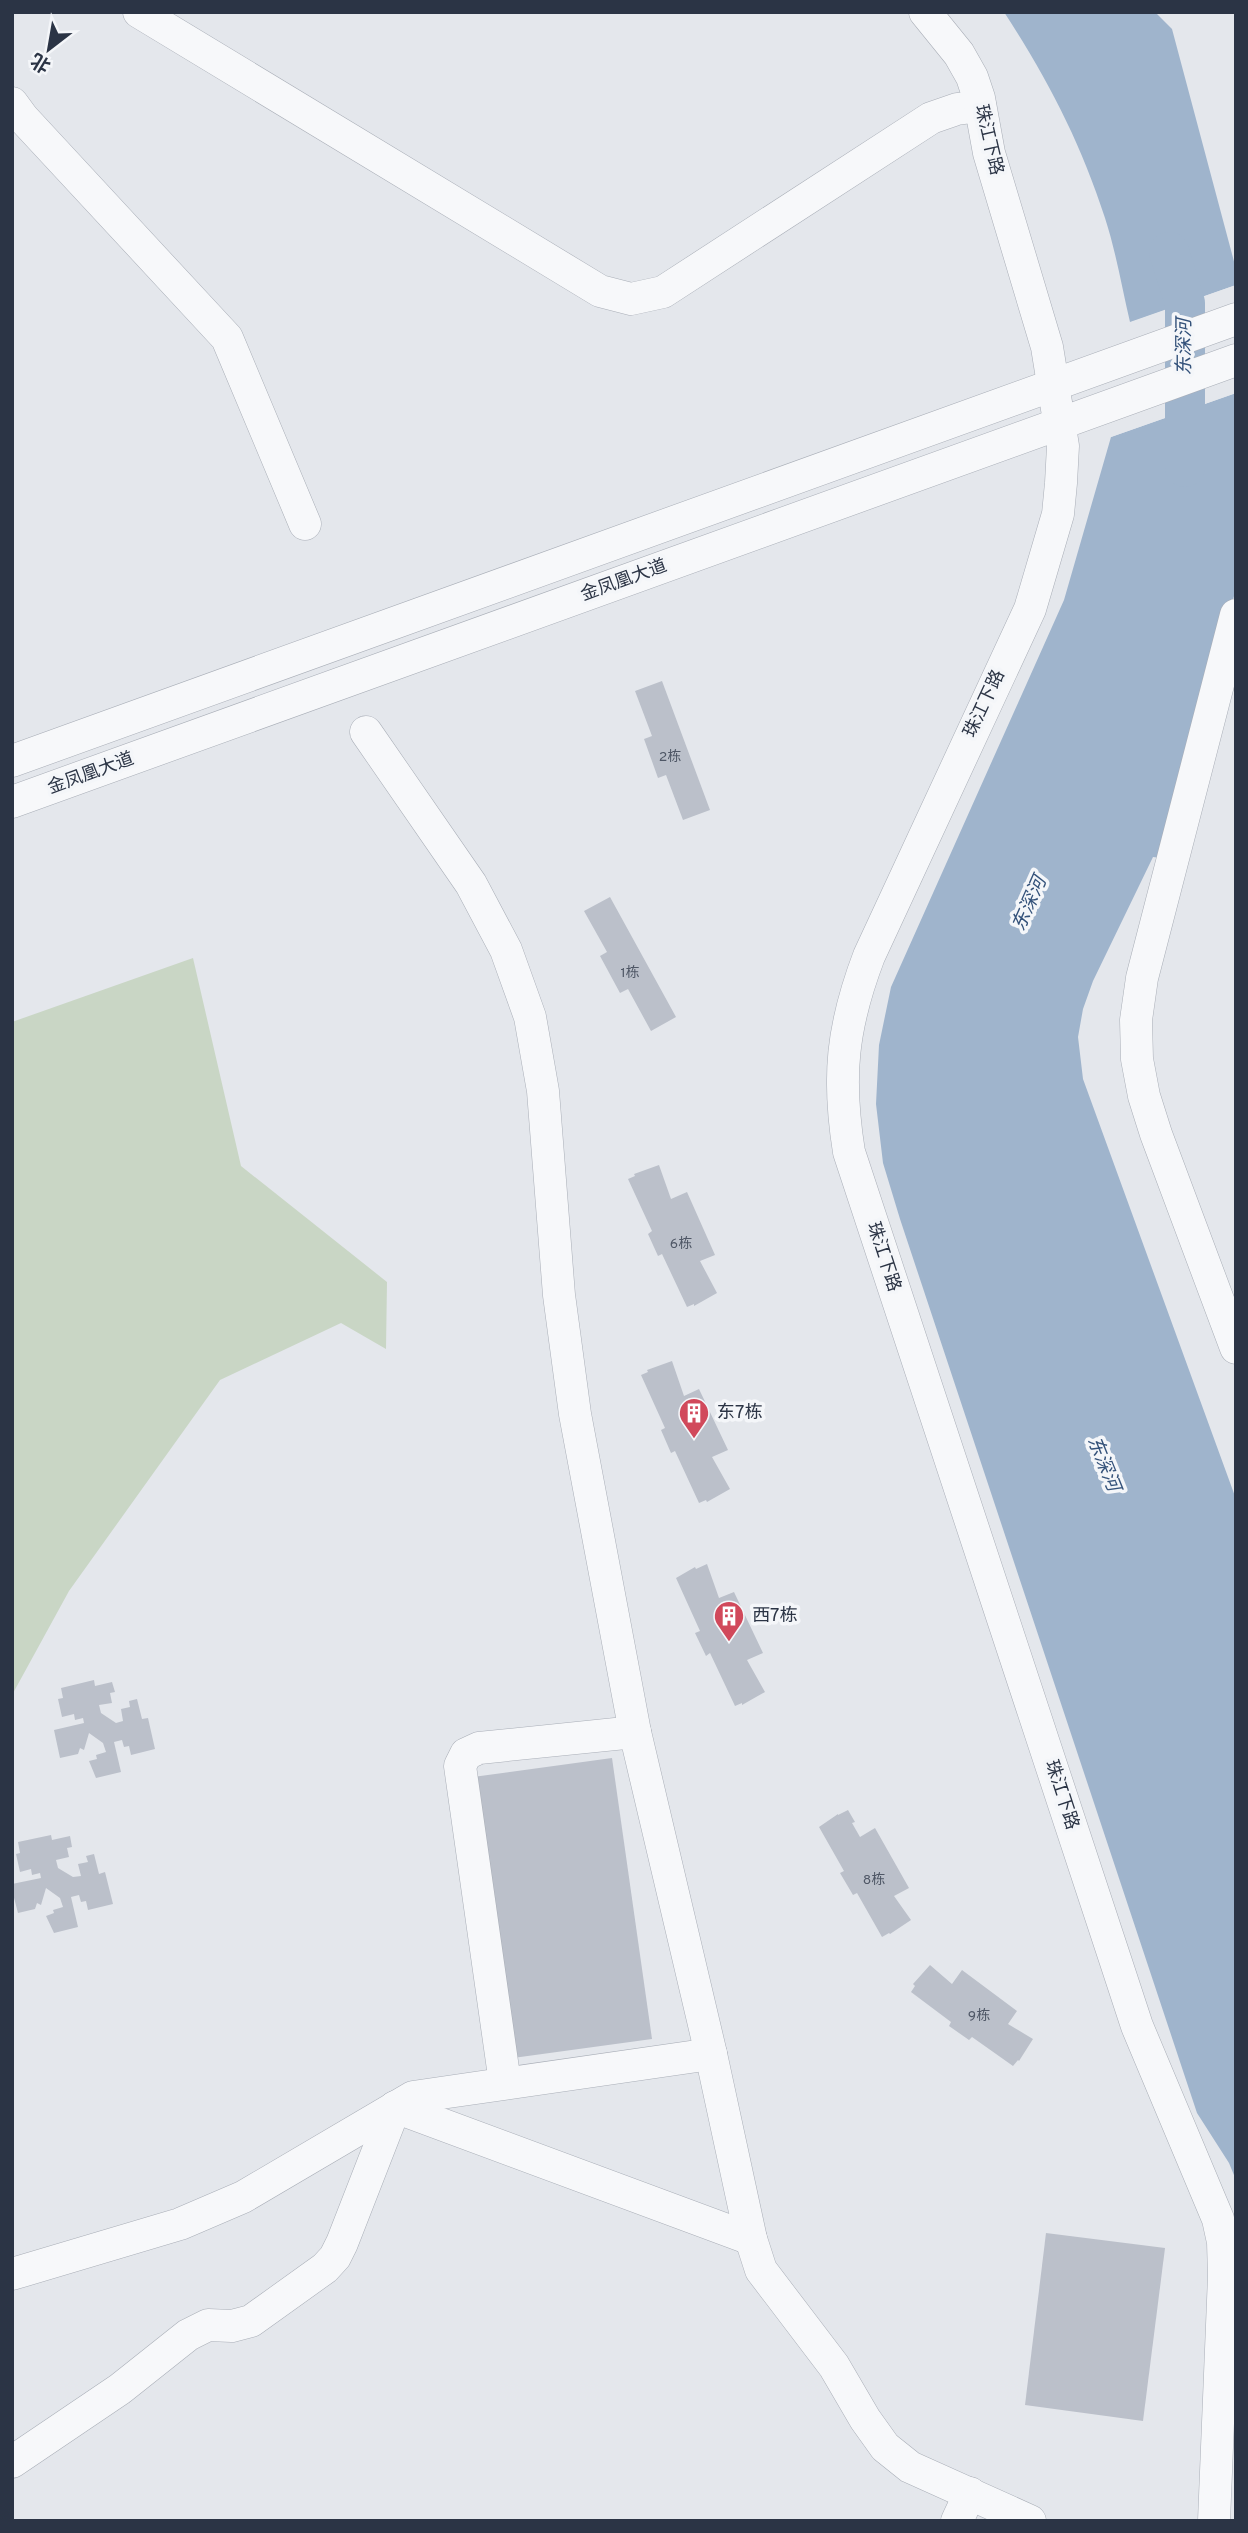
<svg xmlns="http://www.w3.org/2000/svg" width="1248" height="2533" font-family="Overpass,'Noto Sans SC',sans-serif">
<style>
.green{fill:#c9d6c5}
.water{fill:#9fb4cc}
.pier{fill:#e4e7ec}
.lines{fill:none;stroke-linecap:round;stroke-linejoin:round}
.river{stroke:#9fb4cc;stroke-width:40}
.building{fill:#bbc0ca}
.minor-casing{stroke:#a9aeb7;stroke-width:33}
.minor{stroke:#f7f8fa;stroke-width:32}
.labels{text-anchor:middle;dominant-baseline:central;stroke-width:7;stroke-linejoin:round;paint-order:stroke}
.number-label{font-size:14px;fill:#4f5766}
.street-label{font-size:18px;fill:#2b3445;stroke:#f4f6f9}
.poi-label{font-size:18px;fill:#2b3445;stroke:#f4f6f9;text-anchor:start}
.water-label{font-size:19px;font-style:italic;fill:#34527a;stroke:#f4f6f9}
</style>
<rect width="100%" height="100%" fill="#e4e7ec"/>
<!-- green -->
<path class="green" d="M193 958 241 1166 387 1282 386 1349 341 1323 220 1380 69 1591 12 1695V1022Z"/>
<!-- water -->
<g class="water">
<path d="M1004 12H1155L1172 29 1236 269V285L1130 322C1122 288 1116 252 1105 218 1080 141 1048 80 1004 12Z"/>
<path d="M1236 393V589L1161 858 1153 857 1093 981 1083 1009 1078 1037 1083 1079 1236 1499V2180L1229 2163 1197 2113 900 1219 883 1163 876 1104 879 1045 891 987 1064 600 1111 437Z"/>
</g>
<!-- pier -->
<g class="pier">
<path d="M1236 285V289L1131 326 1126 324Z"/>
<path d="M1236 390V393L1111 437 1109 434Z"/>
</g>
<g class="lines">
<!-- river -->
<path class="river" d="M1169 252 1185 303V467"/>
</g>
<!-- building -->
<g class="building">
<path d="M662 681 710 810 683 820 666 775 658 778 644 739 652 736 635 691Z"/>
<path d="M610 897 676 1017 651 1031 628 989 620 993 600 956 607 952 584 911Z"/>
<path d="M659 1165 671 1199 687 1192 715 1255 700 1261 717 1293 694 1306V1304L687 1307 662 1254 658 1256 648 1234 652 1231 628 1179 635 1176 634 1174Z"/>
<path d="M672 1361 684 1396 699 1389 728 1450 712 1457 730 1489 707 1502 706 1500 699 1503 675 1451 671 1453 661 1430 665 1428 641 1375 648 1372 647 1370Z"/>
<path d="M707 1564 719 1598 734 1592 763 1653 747 1660 765 1692 742 1705V1703L735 1706 710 1653 706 1656 695 1633 700 1631 676 1578 695 1567 696 1569Z"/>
<path d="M94 1680 95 1686 112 1682 115 1692 110 1693 112 1703 99 1705 101 1713 116 1723 123 1721 121 1709 130 1707 129 1701 137 1699 142 1719 148 1718 155 1749 131 1755 129 1746 124 1747 122 1740 114 1742 121 1772 96 1778 89 1761 97 1759 96 1755 106 1752 103 1743 89 1733 84 1750 80 1748 78 1754 60 1758 54 1730 84 1723 83 1718 75 1720 74 1714 62 1717 58 1699 63 1698 61 1688Z"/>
<path d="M612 1758 652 2039 513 2058 473 1777Z"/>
<path d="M848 1810 855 1822 852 1823 860 1837 875 1828 909 1888 894 1896 911 1920 890 1934 889 1933 882 1937 857 1893 853 1895 840 1873 844 1871 819 1827 838 1814V1815Z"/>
<path d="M51 1835 52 1840 70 1836 72 1847 67 1848 69 1857 56 1860 58 1868 73 1877 81 1876 78 1864 88 1862 86 1856 94 1854 99 1874 105 1872 113 1904 88 1910 86 1901 81 1902 79 1895 71 1897 78 1927 54 1933 46 1916 54 1913 53 1910 63 1907 60 1898 46 1888 41 1905 37 1903 35 1909 18 1913 12 1890V1884L41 1878 40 1873 32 1875 31 1869 20 1872 16 1854 20 1853 18 1842Z"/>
<path d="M930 1965 952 1984 962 1970 1017 2011 1008 2024 1033 2039 1019 2061 1018 2060 1013 2066 972 2037 969 2040 949 2026 951 2022 911 1992 915 1986 913 1984Z"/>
<path d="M1046 2233 1165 2248 1143 2421 1025 2405Z"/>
</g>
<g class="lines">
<!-- minor casing -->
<g class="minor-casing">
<g id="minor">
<path d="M139 12 600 291 631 299 663 292 931 118 957 109 980 106"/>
<path d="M925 12 959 54 972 77 979 98 989 153 1047 347 1063 446 1061 483 1058 514 1030 609 869 956C842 1027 837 1077 849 1152L1115 1959 1137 2026 1218 2219 1223 2242 1224 2276 1214 2521"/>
<path d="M12 103 23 118 227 338 305 524"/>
<path d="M1236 615 1142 978 1136 1020 1137 1059 1144 1096 1156 1134 1236 1348"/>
<path d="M366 732 471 884 506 950 530 1017 543 1091 559 1295 575 1414 635 1732 711 2054 751 2239 761 2270 834 2366 865 2419 885 2447 910 2467 1030 2521"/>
<path d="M12 761 1236 319"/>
<path d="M12 802 1236 360"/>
<path d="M505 2083 460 1766 466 1754 479 1748 635 1732"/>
<path d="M12 2274 180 2224 243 2197 413 2097 711 2054"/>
<path d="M12 2462 120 2389 188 2335 208 2325 232 2326 251 2321 325 2268 335 2257 342 2243 395 2107 751 2239"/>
<path d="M957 2521 970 2493"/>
</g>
</g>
<!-- minor -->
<use href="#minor" class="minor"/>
</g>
<!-- icons -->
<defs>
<g id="building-pin" transform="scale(1.575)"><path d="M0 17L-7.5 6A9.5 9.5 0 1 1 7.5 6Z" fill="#d1495b" stroke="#f4f6f9"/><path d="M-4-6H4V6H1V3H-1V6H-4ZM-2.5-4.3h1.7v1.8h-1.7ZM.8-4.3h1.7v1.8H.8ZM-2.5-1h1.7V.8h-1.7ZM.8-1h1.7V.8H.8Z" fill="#fff"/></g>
</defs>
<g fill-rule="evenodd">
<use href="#building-pin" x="694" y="1413"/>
<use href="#building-pin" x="729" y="1616"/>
</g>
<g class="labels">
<!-- number labels -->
<g class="number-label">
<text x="670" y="757">2栋</text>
<text x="630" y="973">1栋</text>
<text x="681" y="1244">6栋</text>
<text x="874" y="1880">8栋</text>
<text x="979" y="2016">9栋</text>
</g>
<!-- street labels -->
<g class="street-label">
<text transform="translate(988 140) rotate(77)">珠江下路</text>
<text transform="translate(624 581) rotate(-20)">金凤凰大道</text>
<text transform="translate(985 704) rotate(-65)">珠江下路</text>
<text transform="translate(91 774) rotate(-20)">金凤凰大道</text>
<text transform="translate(883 1257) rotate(72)">珠江下路</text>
<text transform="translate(1061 1795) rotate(72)">珠江下路</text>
</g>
<!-- poi labels -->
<g class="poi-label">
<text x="717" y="1413">东7栋</text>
<text x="752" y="1616">西7栋</text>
</g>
<!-- water labels -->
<g class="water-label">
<text transform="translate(1185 347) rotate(-90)">东深河</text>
<text transform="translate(1030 904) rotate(-66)">东深河</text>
<text transform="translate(1103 1464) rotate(68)">东深河</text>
</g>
</g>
<!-- border -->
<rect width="1248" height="2533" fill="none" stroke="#2b3445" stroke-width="28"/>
<!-- north arrow -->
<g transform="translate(49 49) rotate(211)" stroke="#f4f6f9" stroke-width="5" paint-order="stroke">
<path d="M0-5L12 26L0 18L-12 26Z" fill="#2b3445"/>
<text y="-10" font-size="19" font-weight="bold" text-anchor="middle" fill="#2b3445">北</text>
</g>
</svg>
